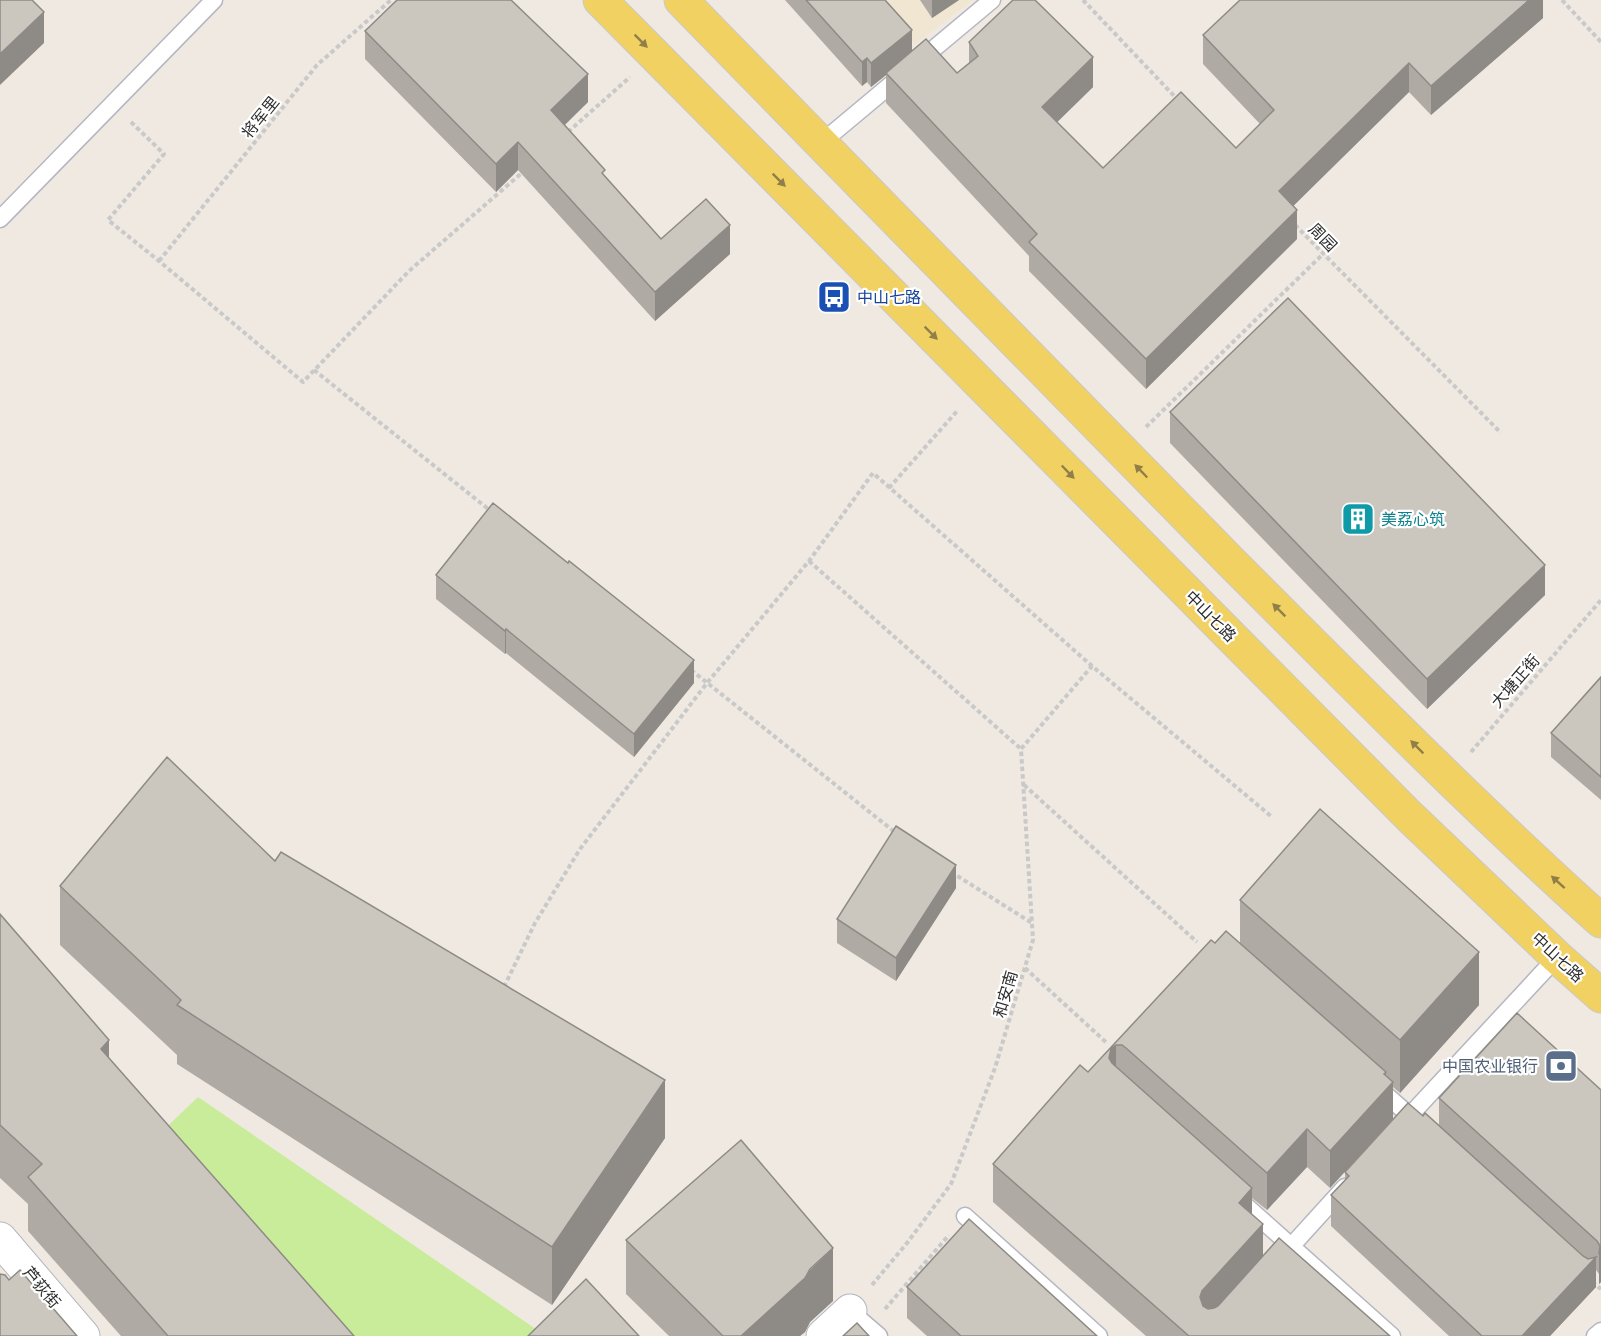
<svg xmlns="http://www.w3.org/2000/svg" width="1601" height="1336" font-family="'Open Sans','Noto Sans SC',sans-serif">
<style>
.education{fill:#f0e6d1}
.pitch{fill:#c9ec9a}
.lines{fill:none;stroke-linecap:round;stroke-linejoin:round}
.service-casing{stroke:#b4b7c1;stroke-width:19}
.minor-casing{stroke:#b4b7c1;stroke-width:35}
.primary-casing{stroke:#c9c9c9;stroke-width:35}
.path{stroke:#c9c9c9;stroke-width:4;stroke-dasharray:4.5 3;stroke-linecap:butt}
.service{stroke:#fff;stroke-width:16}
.minor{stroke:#fff;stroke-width:33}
.primary{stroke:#f2d163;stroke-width:33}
.wall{fill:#afaba4}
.shaded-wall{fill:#8e8b86}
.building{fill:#cbc7bf;stroke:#8e8b86;stroke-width:1.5}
.oneway{fill:#908048}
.labels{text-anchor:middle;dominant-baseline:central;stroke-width:4.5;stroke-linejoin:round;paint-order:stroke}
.street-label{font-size:16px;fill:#2e2e2e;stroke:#fff}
.transit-label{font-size:16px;fill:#164399;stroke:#fff;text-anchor:start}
.culture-label{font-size:16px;fill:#0d838f;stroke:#fff;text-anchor:start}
.service-label{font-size:16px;fill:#4e5e75;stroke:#fff;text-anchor:end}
</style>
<rect width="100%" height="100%" fill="#efe9e1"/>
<!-- education -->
<path class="education" d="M876 0H973L915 44Z"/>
<!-- pitch -->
<path class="pitch" d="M198 1097 546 1336H331L151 1142Z"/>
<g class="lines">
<!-- service casing -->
<g class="service-casing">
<g id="service">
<path d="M821 143 992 0"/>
<path d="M0 219 214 0"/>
<path d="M1377 1087 1418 1123"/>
<path d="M1401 1125 1557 957"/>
<path d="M1236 1197 1392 1336"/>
<path d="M965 1216 1099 1336"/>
<path d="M1276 1263 1345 1187"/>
<path d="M850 1311 879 1336"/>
<path d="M1595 1336 1601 1331"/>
</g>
</g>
<!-- minor casing -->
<g class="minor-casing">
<g id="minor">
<path d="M0 1239 83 1336"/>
<path d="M823 1336 850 1311"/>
</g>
</g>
<!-- primary casing -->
<g class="primary-casing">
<g id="primary">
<path d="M600 0 1408 815 1557 957 1601 996"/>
<path d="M681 0C864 187 1046 375 1230 561 1352 683 1473 806 1601 921"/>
</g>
</g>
<!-- path -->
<g class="path">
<path d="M1083 0 1177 99"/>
<path d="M1562 0 1601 42"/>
<path d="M131 122 164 154 108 220 159 261 303 382 409 271 524 171"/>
<path d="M568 132 630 77"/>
<path d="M1295 225 1501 433"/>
<path d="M159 261 317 65 391 0"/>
<path d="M314 370 492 512"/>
<path d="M1146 427 1323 254"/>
<path d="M889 488 958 410"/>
<path d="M809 561 1021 749"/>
<path d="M691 670 896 833"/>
<path d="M1471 752 1601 600"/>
<path d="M1024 785 1197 942"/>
<path d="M951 872 1032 923"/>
<path d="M1025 968 1108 1044"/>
<path d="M504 987 535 923 580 849 707 683 809 561 873 473 1092 666 1272 817"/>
<path d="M1592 1282 1601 1289"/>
<path d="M872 1285 907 1243 951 1184 995 1068 1033 940 1021 749 1092 666"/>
<path d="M885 1309 949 1235"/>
</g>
<!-- service -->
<use href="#service" class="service"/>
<!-- minor -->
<use href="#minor" class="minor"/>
<!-- primary -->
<use href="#primary" class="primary"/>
</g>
<!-- wall -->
<g class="wall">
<path d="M785 0H885L912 51 957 73 969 63V42L1093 87 1057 122 1103 168 1236 148 1260 124 1203 64V35L1256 0H1543V18L1431 115 1409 92 1293 206 1297 239 1146 389 1029 271V256L886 103V75L871 87 867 82 862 86Z"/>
<path d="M920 0H959L932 18Z"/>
<path d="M365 31 588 102 565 125 605 176 661 239 730 254 655 321 518 170 496 192 365 59Z"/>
<path d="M1170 412 1545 595 1427 709 1170 443Z"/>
<path d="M436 575 694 683 634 757 506 653 505 654 436 599Z"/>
<path d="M1601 677V800L1551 757V733Z"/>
<path d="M275 861 665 1138 552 1305 177 1064V1055L60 945V886Z"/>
<path d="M956 888 896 981 837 943V919Z"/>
<path d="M1240 900 1479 1005 1400 1093 1393 1087V1119L1330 1188 1307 1167 1267 1210 1252 1198V1215L1263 1256 1390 1336H1146L993 1202V1164L1088 1072 1215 943H1240Z"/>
<path d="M0 914 109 1058 354 1336H121L28 1231V1204L0 1178Z"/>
<path d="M1601 1090V1282L1599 1284V1274L1596 1270V1287L1550 1336H1449L1331 1226V1195L1345 1180V1172L1423 1116 1439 1126V1098Z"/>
<path d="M626 1240 833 1301 810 1322 805 1332 800 1336H669L626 1294Z"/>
<path d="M907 1287 1097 1336H927L907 1318Z"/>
</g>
<!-- shaded-wall -->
<g class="shaded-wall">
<path d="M932 0H959L932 18Z"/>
<path d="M1529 0H1543V18L1431 115V86Z"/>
<path d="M44 12V43L0 85V54Z"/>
<path d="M912 30V53L886 73V75L871 87V63Z"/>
<path d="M1093 57V87L1042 137V107Z"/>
<path d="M867 58V82L862 86V62Z"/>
<path d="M1409 63V92L1279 220V191Z"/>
<path d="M588 74V102L551 138V110Z"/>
<path d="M518 142V170L496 192V164Z"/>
<path d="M1297 210V239L1146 389V359Z"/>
<path d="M730 225V254L655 321V292Z"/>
<path d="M1545 565V595L1427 709V679Z"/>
<path d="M506 629V653L505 654V631Z"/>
<path d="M694 660V683L634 757V734Z"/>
<path d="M956 865V888L896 981V958Z"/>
<path d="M1479 952V1005L1400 1093V1040Z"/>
<path d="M109 1040V1094L101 1049Z"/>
<path d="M1116 1045V1083L1109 1058 1111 1049Z"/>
<path d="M1386 1072V1089L1393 1082V1119L1330 1188V1151Z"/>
<path d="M665 1080V1138L552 1305V1247Z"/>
<path d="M1307 1129V1167L1267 1210V1173Z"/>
<path d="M1252 1188V1226L1239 1203Z"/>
<path d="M1263 1224V1262L1202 1329 1200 1297 1202 1291Z"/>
<path d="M833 1248V1301L810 1322 805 1332 800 1336H741Z"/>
<path d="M1601 1251V1282L1599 1284V1254Z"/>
<path d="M1596 1257V1287L1550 1336H1522Z"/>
</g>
<!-- building -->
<g class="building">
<path d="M0 0H32L44 12 0 54Z"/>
<path d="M397 0H511L588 74 551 110 605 170 602 173 661 239 706 199 730 225 655 292 518 142 496 164 365 31Z"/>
<path d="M806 0H885L912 30 871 63 867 58 862 62Z"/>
<path d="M1013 0H1035L1093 57 1042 107 1103 168 1181 92 1236 148 1274 110 1203 35 1240 0H1529L1431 86 1409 63 1279 191 1297 210 1146 359 1029 242 1037 234 886 73 926 39 957 73 978 56 969 42Z"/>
<path d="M1288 298 1545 565 1427 679 1170 412Z"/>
<path d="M493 503 568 563 569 561 694 660 634 734 506 629 505 631 436 575Z"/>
<path d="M1601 677V777L1551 733Z"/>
<path d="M167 757 275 861 281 852 665 1080 552 1247 177 1005 181 1000 60 886Z"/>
<path d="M1320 809 1479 952 1400 1040 1240 900Z"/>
<path d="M896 826 956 865 896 958 837 919Z"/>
<path d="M0 914 109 1040 101 1049 354 1336H168L28 1177 42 1164 0 1125Z"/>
<path d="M1226 931 1386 1072 1384 1074 1393 1082 1330 1151 1307 1129 1267 1173 1126 1048 1122 1045H1116L1111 1049 1109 1058 1112 1063 1252 1188 1239 1203 1263 1224 1202 1291 1200 1297 1203 1306 1208 1309 1214 1308 1218 1306 1279 1238 1390 1336H1189L993 1164 1080 1065 1088 1072 1211 940 1215 943Z"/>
<path d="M1517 1013 1601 1090V1251L1599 1254 1600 1246 1597 1241 1439 1098Z"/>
<path d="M1408 1103 1423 1116 1425 1113 1583 1256 1588 1259 1596 1257 1522 1336H1482L1331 1195 1349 1176 1345 1172Z"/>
<path d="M741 1140 833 1248 810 1269 805 1278 741 1336H723L626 1240Z"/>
<path d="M969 1219 1097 1336H961L907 1287Z"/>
<path d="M20 1270 77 1336H0V1274L5 1275 9 1280Z"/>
<path d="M586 1279 639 1336H528Z"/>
<path d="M857 1323 869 1336H843Z"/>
</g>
<!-- one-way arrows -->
<defs><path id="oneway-solid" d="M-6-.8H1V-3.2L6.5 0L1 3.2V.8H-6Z" transform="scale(1.5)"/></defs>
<g class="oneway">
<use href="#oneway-solid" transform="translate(641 41) rotate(45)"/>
<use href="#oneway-solid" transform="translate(779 180) rotate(45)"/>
<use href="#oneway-solid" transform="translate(931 333) rotate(45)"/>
<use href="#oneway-solid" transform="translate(1141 471) rotate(-134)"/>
<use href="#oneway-solid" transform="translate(1068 472) rotate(46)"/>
<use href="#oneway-solid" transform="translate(1279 610) rotate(-135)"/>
<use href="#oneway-solid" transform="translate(1417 747) rotate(-135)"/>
<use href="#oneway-solid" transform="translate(1558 882) rotate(-138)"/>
</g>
<!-- icons -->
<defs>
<g id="bus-square" transform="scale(1.725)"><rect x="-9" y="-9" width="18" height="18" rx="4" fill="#1a4fb4" stroke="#fff"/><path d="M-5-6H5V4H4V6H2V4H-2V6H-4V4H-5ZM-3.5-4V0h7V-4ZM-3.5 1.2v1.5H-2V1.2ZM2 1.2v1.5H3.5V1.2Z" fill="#fff"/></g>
<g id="building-square" transform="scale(1.725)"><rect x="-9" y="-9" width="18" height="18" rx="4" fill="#0f9aa8" stroke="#fff"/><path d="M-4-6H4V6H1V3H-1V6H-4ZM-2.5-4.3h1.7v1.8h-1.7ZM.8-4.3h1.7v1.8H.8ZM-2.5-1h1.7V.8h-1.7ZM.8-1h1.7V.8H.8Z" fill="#fff"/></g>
<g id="bank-square" transform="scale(1.725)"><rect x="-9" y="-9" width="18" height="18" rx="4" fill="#5c6f8a" stroke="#fff"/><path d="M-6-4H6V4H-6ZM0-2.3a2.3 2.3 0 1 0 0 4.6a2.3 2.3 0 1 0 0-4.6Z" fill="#fff"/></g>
</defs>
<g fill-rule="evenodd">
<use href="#bus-square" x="834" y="297"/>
<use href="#building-square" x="1358" y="519"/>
<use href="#bank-square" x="1561" y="1066"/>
</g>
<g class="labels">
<!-- street labels -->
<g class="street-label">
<text transform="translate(260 117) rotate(-51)">将军里</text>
<text transform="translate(1323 237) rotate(46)">周园</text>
<text transform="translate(1211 616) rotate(45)">中山七路</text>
<text transform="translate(1515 681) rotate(-49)">大塘正街</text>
<text transform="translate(1558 957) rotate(43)">中山七路</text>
<text transform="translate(1005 994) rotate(-74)">和安南</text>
<text transform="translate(42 1287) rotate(50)">芦荻街</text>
</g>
<!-- transit labels -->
<g class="transit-label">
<text x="857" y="297">中山七路</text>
</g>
<!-- culture labels -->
<g class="culture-label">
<text x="1381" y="519">美荔心筑</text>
</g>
<!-- service labels -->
<g class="service-label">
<text x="1538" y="1066">中国农业银行</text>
</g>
</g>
</svg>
